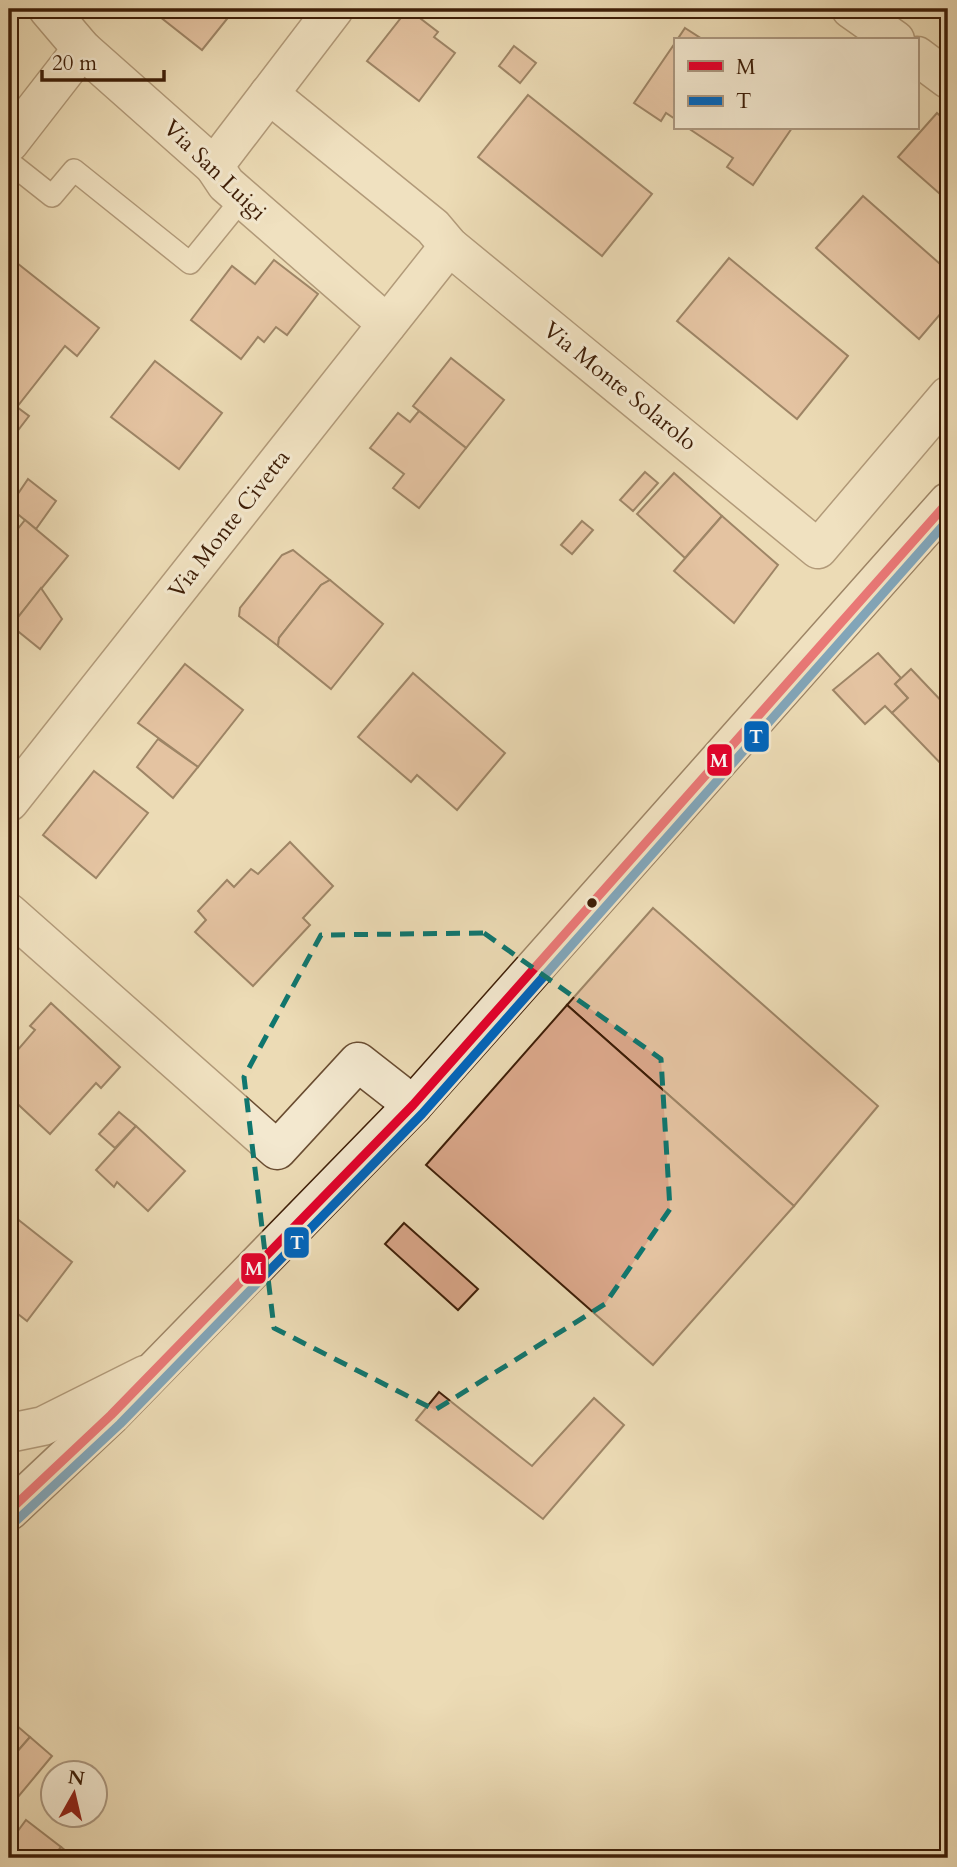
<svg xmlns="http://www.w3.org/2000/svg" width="957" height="1867" font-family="Cardo,serif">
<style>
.building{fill:#daa78a;stroke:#3e1e07;stroke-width:2}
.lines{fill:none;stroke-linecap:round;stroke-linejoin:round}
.lane-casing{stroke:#6a4d32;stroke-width:24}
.street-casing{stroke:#6a4d32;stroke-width:41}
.secondary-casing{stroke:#3e1e07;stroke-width:41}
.lane{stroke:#f3e8cf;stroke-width:21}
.street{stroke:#f3e8cf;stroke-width:38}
.secondary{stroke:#f3e8cf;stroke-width:38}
.bus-1-casing{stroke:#f3e8cf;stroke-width:14}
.bus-2-casing{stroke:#f3e8cf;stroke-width:14}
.bus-1{stroke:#e4002b;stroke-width:9}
.bus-2{stroke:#0065bd;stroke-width:9}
.marked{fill:none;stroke:#0f766e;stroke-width:5;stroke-dasharray:14 9;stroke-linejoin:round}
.bus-dot{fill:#3e1e07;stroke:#f3e8cf;stroke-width:2.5}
.labels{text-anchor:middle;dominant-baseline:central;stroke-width:6;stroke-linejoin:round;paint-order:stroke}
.street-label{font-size:23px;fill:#3e1e07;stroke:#f3e8cf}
.line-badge{stroke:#f3e8cf;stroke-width:2.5}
.badge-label{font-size:19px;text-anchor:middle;font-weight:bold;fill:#fff}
</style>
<rect width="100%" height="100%" fill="#ecdbb5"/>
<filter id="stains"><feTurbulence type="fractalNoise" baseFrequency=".00286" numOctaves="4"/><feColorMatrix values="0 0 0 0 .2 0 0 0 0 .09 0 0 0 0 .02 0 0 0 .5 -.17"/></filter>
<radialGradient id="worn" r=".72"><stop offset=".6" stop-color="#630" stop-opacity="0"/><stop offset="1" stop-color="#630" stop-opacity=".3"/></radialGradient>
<!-- building -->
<g class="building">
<path d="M150 9H235L202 50Z"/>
<path d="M408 9 438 32 434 37 455 53 419 101 367 61Z"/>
<path d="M685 28 702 39 677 40Z"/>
<path d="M675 43V119L666 113 661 121 634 103Z"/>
<path d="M514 46 536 63 520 83 499 66Z"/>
<path d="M528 95 652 194 602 256 478 157Z"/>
<path d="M937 113 948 123V201L898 157Z"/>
<path d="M688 128H792L753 185 727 167 733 158Z"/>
<path d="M863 196 948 271V305L919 339 816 248Z"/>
<path d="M729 258 848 356 797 419 677 321Z"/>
<path d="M274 260 318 294 287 335 276 327 264 342 258 337 241 359 191 320 232 266 255 284Z"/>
<path d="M17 263 99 328 77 356 65 346 17 407 29 416 9 442V273Z"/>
<path d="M451 358 504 400 466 448 413 406Z"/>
<path d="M155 361 222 413 179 469 111 417Z"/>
<path d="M419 411 466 448 419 508 393 488 404 474 370 448 398 413 410 422Z"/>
<path d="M645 472 658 483 633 511 620 500Z"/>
<path d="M674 473 722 516 685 558 637 514Z"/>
<path d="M28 479 56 501 36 529 9 507Z"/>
<path d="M722 516 778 565 734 623 674 571Z"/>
<path d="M25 520 68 556 15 621 9 616V540Z"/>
<path d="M582 521 593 530 572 554 561 545Z"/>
<path d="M293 550 330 580 321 585 279 638 278 646 239 616 240 608 282 555Z"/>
<path d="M330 580 383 624 331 689 278 646 279 638 321 585Z"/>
<path d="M41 588 62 619 40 649 9 624V616L15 621Z"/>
<path d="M878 653 901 678 895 684 908 698 892 713 885 706 865 724 833 690Z"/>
<path d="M185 664 243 710 198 767 138 723Z"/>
<path d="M911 669 948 708 947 770 892 713 908 698 895 684Z"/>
<path d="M413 673 505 753 457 810 417 775 411 782 358 737Z"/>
<path d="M158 739 198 767 173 798 137 767Z"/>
<path d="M94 771 148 813 96 878 43 835Z"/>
<path d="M290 842 333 886 303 918 310 925 253 986 195 932 206 920 198 911 227 880 234 887 251 869 258 874Z"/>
<path d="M653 908 878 1106 794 1206 567 1005Z"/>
<path d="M51 1003 120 1067 101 1088 96 1083 50 1134 9 1096V1060L35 1030 30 1026Z"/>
<path d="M567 1005 794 1206 653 1365 426 1165Z"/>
<path d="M119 1112 136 1126 115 1148 99 1134Z"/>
<path d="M136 1126 185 1171 148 1211 117 1182 114 1187 96 1170Z"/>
<path d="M11 1214 72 1262 27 1321 9 1307Z"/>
<path d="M404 1223 478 1289 458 1310 385 1244Z"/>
<path d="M439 1392 532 1466 594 1398 624 1425 543 1519 416 1420Z"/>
<path d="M9 1719 30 1737 9 1761Z"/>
<path d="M30 1737 52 1756 13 1803 9 1799V1761Z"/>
<path d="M26 1820 61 1847 53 1858H9V1843Z"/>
<path d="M61 1847 75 1858H53Z"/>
</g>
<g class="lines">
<!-- lane casing -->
<g class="lane-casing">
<path id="lane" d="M9 162 52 196 74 170 190 263 242 199"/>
</g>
<!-- street casing -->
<g class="street-casing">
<g id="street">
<path d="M48 9 82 49 214 166 226 184 387 324"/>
<path d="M851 9 895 40"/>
<path d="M917 56 948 79"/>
<path d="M269 94 433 227 449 246 818 549 948 396"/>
<path d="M9 143 82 49"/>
<path d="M214 166 334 9"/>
<path d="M9 802 449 246"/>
<path d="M9 913 277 1150 358 1062 413 1105"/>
<path d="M9 1433 43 1426 145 1375"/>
</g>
</g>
<!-- secondary casing -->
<g class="secondary-casing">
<path id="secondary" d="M9 1511 111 1415 413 1105 948 502"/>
</g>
<!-- lane -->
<use href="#lane" class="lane"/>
<!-- street -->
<use href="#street" class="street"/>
<!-- secondary -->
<use href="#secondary" class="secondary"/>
<!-- bus-1 casing -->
<g class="bus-1-casing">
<path id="bus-1" d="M9 1511 111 1415 413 1105 948 502"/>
</g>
<!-- bus-2 casing -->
<g class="bus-2-casing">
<path id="bus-2" d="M17 1520 120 1424 422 1114 948 520"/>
</g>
<!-- bus-1 -->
<use href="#bus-1" class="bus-1"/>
<!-- bus-2 -->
<use href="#bus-2" class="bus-2"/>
</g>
<!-- marked area -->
<path d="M0 0H957V1867H0ZM484 933 661 1059 670 1209 605 1304 435 1410 274 1328 244 1077 321 935Z" fill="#ecdbb5" fill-opacity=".55" fill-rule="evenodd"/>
<path class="marked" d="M484 933 661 1059 670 1209 605 1304 435 1410 274 1328 244 1077 321 935Z"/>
<!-- markers -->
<circle class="bus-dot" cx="592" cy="903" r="6"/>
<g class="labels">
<!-- street labels -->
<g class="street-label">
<text transform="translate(215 170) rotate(44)">Via San Luigi</text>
<text transform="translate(620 386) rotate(39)">Via Monte Solarolo</text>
<text transform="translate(229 524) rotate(-52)">Via Monte Civetta</text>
</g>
</g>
<g class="line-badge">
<rect x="743" y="720" width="27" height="33" rx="7" fill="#0065bd"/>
<rect x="706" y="743" width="27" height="34" rx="7" fill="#e4002b"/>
<rect x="283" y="1226" width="27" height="33" rx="7" fill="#0065bd"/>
<rect x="240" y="1252" width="27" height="33" rx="7" fill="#e4002b"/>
</g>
<g class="badge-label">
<text x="756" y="743">T</text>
<text x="719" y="767">M</text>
<text x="297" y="1249">T</text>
<text x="254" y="1275">M</text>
</g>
<!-- margin -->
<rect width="957" height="1867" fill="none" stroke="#ecdbb5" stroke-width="35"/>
<rect x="10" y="10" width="936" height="1846" fill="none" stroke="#3e1e07" stroke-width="3.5"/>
<rect x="18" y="18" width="922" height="1832" fill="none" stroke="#3e1e07" stroke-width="2"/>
<!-- legend -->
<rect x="674" y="38" width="245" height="91" fill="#f3e8cf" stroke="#ab977f" stroke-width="2"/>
<rect x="688" y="61" width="35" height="10" fill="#e4002b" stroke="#ab977f" stroke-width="2"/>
<text x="736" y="74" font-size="21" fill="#3e1e07">M</text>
<rect x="688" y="96" width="35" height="10" fill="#0065bd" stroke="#ab977f" stroke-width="2"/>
<text x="736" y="108" font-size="21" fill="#3e1e07">T</text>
<!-- north arrow -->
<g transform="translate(74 1794) rotate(8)"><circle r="33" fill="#f3e8cf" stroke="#ab977f" stroke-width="2"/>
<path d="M0-5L12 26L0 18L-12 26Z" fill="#8f2418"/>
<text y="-10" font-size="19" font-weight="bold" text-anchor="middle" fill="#3e1e07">N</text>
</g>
<!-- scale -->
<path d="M42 70v10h122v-10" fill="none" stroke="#3e1e07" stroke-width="3.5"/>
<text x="52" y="70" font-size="21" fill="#3e1e07" stroke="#f3e8cf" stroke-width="5" paint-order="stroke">20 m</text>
<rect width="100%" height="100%" filter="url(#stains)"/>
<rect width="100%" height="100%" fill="url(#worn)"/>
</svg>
